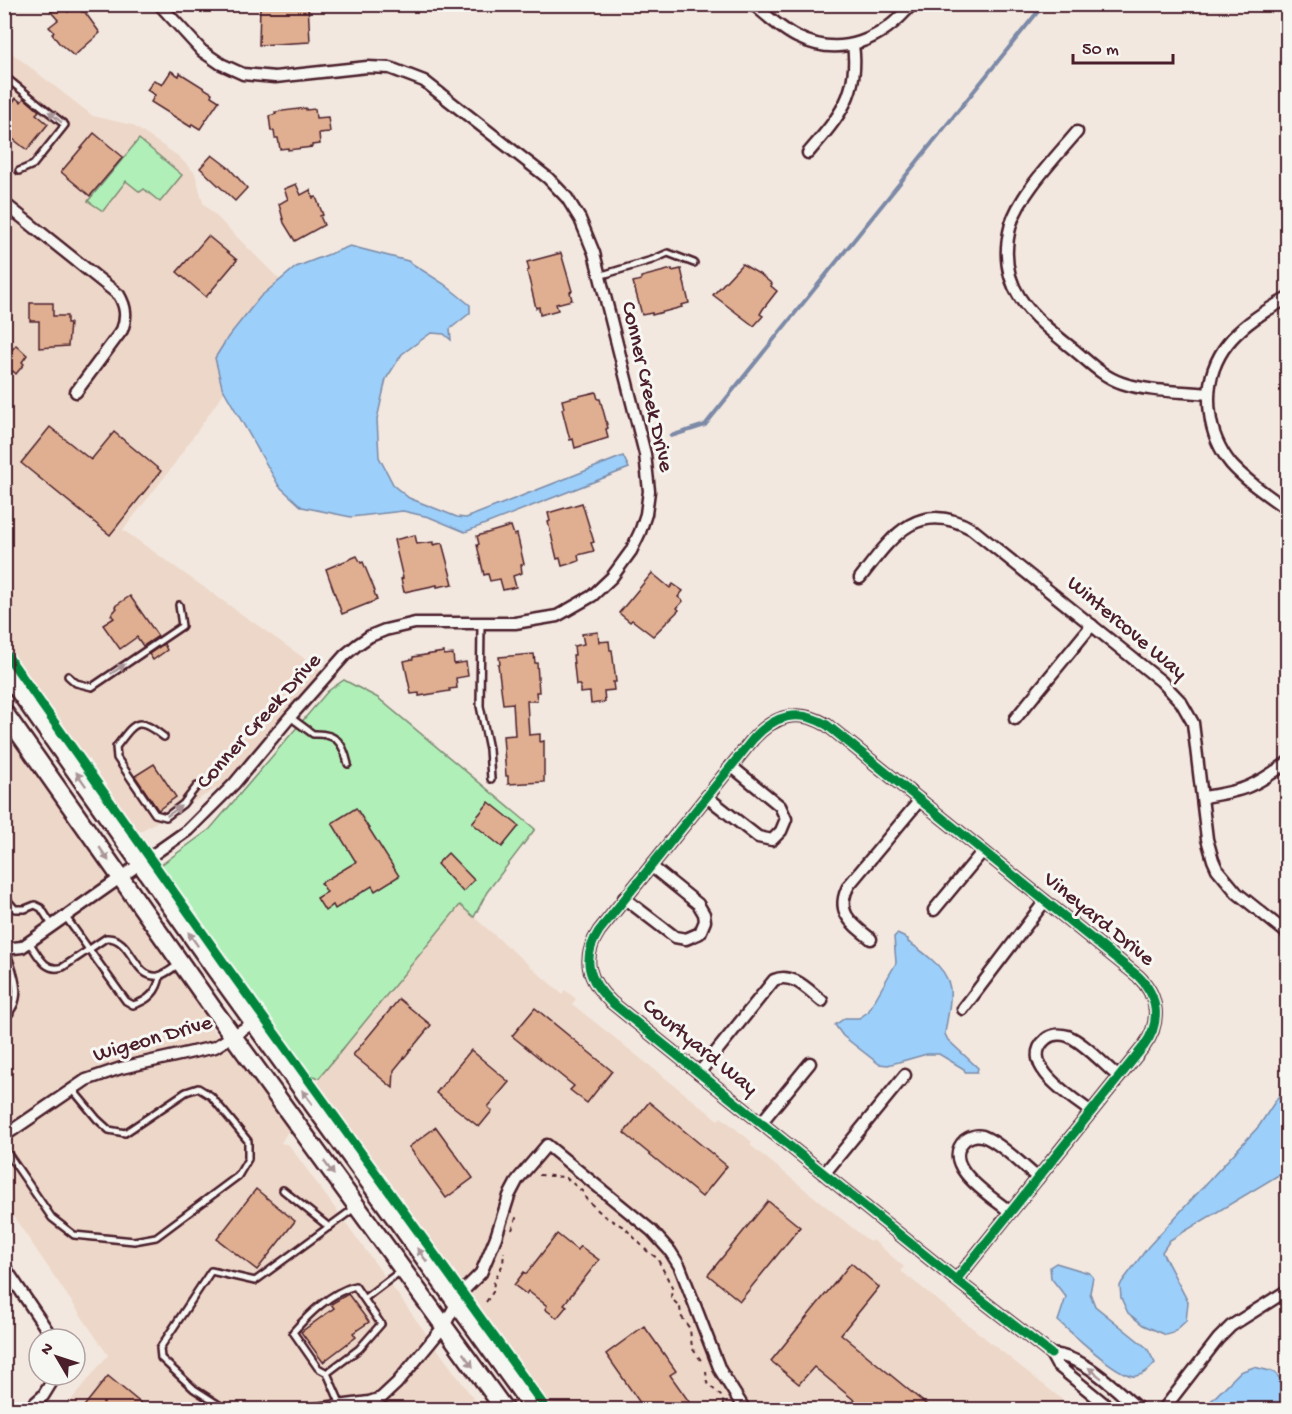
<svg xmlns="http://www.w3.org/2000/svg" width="1292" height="1414" font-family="'Gochi Hand',sans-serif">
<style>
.built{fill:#edd7c8}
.green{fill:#b0f0b8;stroke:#7d8872;stroke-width:1.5}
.water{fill:#9ccff9;stroke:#7b89a7;stroke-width:1.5}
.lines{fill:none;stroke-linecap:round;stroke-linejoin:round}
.stream{stroke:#7b89a7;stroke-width:4}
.building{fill:#e0af91;stroke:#4a1f2b;stroke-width:1.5}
.lane-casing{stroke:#4a1f2b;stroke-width:10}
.street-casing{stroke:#4a1f2b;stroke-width:15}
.primary-casing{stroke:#4a1f2b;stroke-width:21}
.path{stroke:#4a1f2b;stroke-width:2;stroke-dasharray:4.5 4.5;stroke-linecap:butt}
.lane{stroke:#f6f6f2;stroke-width:5}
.street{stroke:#f6f6f2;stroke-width:10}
.primary{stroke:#f6f6f2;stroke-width:16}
.cycleway-casing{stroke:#f6f6f2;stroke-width:13}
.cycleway{stroke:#00873e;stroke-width:9}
.oneway{fill:#a99598}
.labels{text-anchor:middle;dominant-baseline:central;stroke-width:6;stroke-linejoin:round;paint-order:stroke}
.street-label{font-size:22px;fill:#4a1f2b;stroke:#f6f6f2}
</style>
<rect width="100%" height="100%" fill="#f2e8df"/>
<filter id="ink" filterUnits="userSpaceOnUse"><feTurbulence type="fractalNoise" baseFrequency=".0167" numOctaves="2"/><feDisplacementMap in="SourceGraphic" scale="12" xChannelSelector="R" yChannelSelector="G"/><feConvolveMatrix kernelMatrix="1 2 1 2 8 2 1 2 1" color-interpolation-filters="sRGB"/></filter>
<g filter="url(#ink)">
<!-- built -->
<g class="built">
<path d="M4 47 93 116 132 125 178 156 195 173 203 203 293 293 170 470 123 530 322 671 227 783 133 835 5 651Z"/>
<path d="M4 729 204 1012 208 1024 242 1065 289 1129 281 1143 289 1145 481 1409H64L108 1355 5 1204Z"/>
<path d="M460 905 562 994 565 990 576 999 572 1004 718 1120 721 1117 752 1142 750 1145 870 1242 873 1240 904 1267 901 1271 1074 1409H548L318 1085 319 1078Z"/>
</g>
<!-- green -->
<g class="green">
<path d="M139 139 182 175 160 202 144 189 140 192 126 181 103 211 88 201Z"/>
<path d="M344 680 378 698 535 829 487 892 474 917 460 905 319 1078 309 1074 161 865 210 829 328 691Z"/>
</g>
<!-- water -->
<g class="water">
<path d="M350 246 408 261 444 284 470 305V313L450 329 451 340 444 334 431 333 402 354 386 379 377 419 379 457 394 486 409 498 457 517 466 518 623 456 629 468 465 532 429 517 403 511 351 517 302 507 279 486 222 387 215 358 228 337 260 297 296 267Z"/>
<path d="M897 934 908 939V942C917 947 924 953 931 959 960 983 949 1002 945 1034L948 1040 978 1068 977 1072H965L964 1069 939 1054H927L888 1065 879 1064 843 1036 835 1025 845 1018H859L868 1012 896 963 894 937Z"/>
<path d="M1287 1087V1170L1170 1240 1162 1252 1188 1302 1186 1321 1173 1333 1166 1335 1143 1325 1128 1313 1121 1298 1120 1286 1122 1282 1148 1247 1259 1126 1280 1094Z"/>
<path d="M1056 1263 1089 1273 1093 1277 1090 1293 1095 1306 1147 1348 1155 1363C1150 1369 1143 1375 1136 1376 1120 1379 1071 1332 1058 1321L1066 1297 1051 1278 1050 1267Z"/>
<path d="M1254 1367 1274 1372 1287 1386V1409H1203L1240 1372Z"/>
</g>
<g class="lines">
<!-- stream -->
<path class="stream" d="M671 436 705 425 1044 4"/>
</g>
<!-- building -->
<g class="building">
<path d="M59 4H62L68 12 76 5 82 12 84 11 100 33 74 56 59 43 52 34 54 32 49 27 58 20 51 12Z"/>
<path d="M260 4H308L310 42 259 45Z"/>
<path d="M171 71 179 76 180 73 212 93 211 96 219 101 200 129 192 124 191 127 151 102 155 95 147 90 154 80 162 85Z"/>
<path d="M16 98 21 102 24 98 39 111 36 114 48 124 27 150 4 132V113Z"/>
<path d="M306 108V110L315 109 316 118 328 117 330 132 319 133 320 144 312 145V147L288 150V148L280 149 278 138H275L274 131H271L269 116 276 114 275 112Z"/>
<path d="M94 133 123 157 90 196 61 172Z"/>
<path d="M212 155 229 168 247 188 235 201 200 168Z"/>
<path d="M296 184 301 195 310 190 313 198 316 197 323 215 320 216 324 225 295 241 284 223 279 204 288 199 284 189Z"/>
<path d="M208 236 237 260 206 297 177 272Z"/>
<path d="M561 253 572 291 570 292 572 300 556 304 558 310 540 315 539 307 536 308 527 271 529 270 527 262Z"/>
<path d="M742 264 761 275 772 284 771 286 777 291 763 309 760 314 763 316 754 326 713 295Z"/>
<path d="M672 269V271L681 269 689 303 681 305 682 307 652 315V313L642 315 633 282 641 280V277Z"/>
<path d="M30 303H53V316H67V323H70L68 346 39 348V321H30Z"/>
<path d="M16 345 27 355 22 362 24 364 16 374 13 371 4 381V346L11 351Z"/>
<path d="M596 392 598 399H600L608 428 606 429 608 438 575 448 573 439 570 440 562 409 564 408 562 400Z"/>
<path d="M50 427 91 460 114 432 161 471 110 535 21 463Z"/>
<path d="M582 503 594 542 591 543 594 551 578 555 579 561 562 566 560 558 557 559 548 522 550 521 548 513Z"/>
<path d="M511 526 514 535 517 534 524 564 521 565 522 573 513 576 516 587 503 590 500 579 490 581 488 574 484 575 477 545 479 544 477 536Z"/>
<path d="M415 535 417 544 433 542V545L442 543 453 584 437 587V585L404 592 401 579 403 578 394 540Z"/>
<path d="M357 556 361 563 363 562 375 591 374 592 377 600 342 614 326 569Z"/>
<path d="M652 573 670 588 673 584 683 591 678 597 683 601 677 608 679 610 653 636 636 623 632 620 630 622 619 613Z"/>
<path d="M130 596 158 636 143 646 137 637 120 649 103 625 114 618 111 615 117 608 115 606Z"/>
<path d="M598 632 599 642 609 641 610 650H612L616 682H613L614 690 604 691 605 702 591 704 590 692 580 693V685H576L573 655H575L574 646 584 644 582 634Z"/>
<path d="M164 644 167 650 153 660 149 654Z"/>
<path d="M444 652V655L453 654 454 664 466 662 468 676 456 678 457 688 449 689 450 691 419 696V693L411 694 404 661 413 659V657Z"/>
<path d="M534 654 535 663H537L539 692H536L537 701H527L529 735 540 734V742L544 741V782L508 784V776H506L503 736 515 735 513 703 503 704 498 664H500L499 657Z"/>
<path d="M154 764 176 797 158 810 135 776Z"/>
<path d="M489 802 519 826 502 847 472 823Z"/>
<path d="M356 808 399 876 375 891 372 886 335 909 333 905 325 911 317 898 327 892 321 883 356 862 332 823Z"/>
<path d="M448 853 474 880 463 892 437 864Z"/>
<path d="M399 999 431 1025 394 1070 393 1088 353 1055Z"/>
<path d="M535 1008 612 1071 587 1103 570 1090 574 1086 512 1036Z"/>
<path d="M471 1050 509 1082 488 1107 492 1111 479 1127 436 1093Z"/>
<path d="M649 1102 727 1166 702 1197 624 1133Z"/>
<path d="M436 1127 473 1178 446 1198 409 1147Z"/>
<path d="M256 1189 295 1221 257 1270 217 1239Z"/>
<path d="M768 1201 800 1227 740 1301 708 1275Z"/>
<path d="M557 1234 577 1250 580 1246 599 1260 564 1304 567 1306 557 1318 545 1309 547 1306 528 1291 526 1294 514 1285 524 1272 526 1274Z"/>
<path d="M851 1263 879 1287 841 1334 933 1410H866L814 1367 799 1384 771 1361Z"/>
<path d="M348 1294 369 1322 353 1333 356 1337 323 1362 301 1332 334 1308 331 1304Z"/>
<path d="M644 1326 676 1371 670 1375 695 1410H645L606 1354Z"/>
<path d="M108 1376 149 1410H81Z"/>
</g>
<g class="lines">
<!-- lane casing -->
<g class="lane-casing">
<g id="lane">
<path d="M4 76 65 125 33 165 19 171"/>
<path d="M599 276 652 260 668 253 694 263"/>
<path d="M481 624 480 706 489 749 491 779"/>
<path d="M68 676 76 683 92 687 182 626 179 605"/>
<path d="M290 717 313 734C336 733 343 742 348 764"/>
<path d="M164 737C137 716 136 721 116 747L117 758 155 814 166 817 183 804 197 786H206"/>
<path d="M4 896 15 909H25L35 905 41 908 52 925"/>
<path d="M65 916 126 1001 133 1005C148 1001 158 991 160 976"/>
<path d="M29 942C38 955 45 973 63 967L106 938C132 936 133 979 158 976 165 975 173 968 179 964"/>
<path d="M4 1005 10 1013"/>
<path d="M4 1017C27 999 13 973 6 950"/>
<path d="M4 1148 52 1218 74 1235 134 1241 156 1237 238 1176 248 1159V1141L211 1096 198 1088 186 1092 125 1133 109 1130 97 1119 73 1090"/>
<path d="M283 1190 329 1227"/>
<path d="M365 1298 402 1270"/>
<path d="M327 1373 359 1349 381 1324 355 1286C330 1293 310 1313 293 1332L318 1368 327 1373 341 1405"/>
<path d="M227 1410 194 1389 161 1358 160 1348 211 1271 255 1281 356 1207"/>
</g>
</g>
<!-- street casing -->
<g class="street-casing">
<g id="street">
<path d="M753 4C767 16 781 29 797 37 842 59 883 39 912 4"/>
<path d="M1077 132C1056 157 1020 194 1011 224 994 286 1030 315 1073 349 1088 361 1103 377 1122 383 1149 392 1180 391 1208 394"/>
<path d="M808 153C838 118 860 94 853 45"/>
<path d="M4 203 119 295C126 307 127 317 122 330L76 392"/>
<path d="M1288 298C1240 324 1202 354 1210 414 1212 432 1219 449 1231 464 1247 482 1269 496 1288 510"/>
<path d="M860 578C891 538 917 498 972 529L1161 681 1181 702 1193 723 1207 839 1213 860 1217 869 1237 893 1288 934"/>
<path d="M1015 719 1092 625"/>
<path d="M707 797 758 837 772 840 781 831 786 819 780 806 731 766"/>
<path d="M1203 797C1244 791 1254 787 1288 762"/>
<path d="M624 898 675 937 686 939 700 933 705 921 704 914 698 904 651 866"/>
<path d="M934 910 983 851"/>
<path d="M871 939C852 924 834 912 849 885L920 800"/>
<path d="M4 949 22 947 188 830 234 784 290 717 345 655 357 645 370 636 385 630 415 623H515L557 616 592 596 612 577 631 551 640 532 646 514 649 491 645 454 594 253 580 219 567 198 548 178 424 81 390 68 367 67 275 77 243 74 221 64 202 51 159 4"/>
<path d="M963 1009 1045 901"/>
<path d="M699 1073 774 980C793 972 808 990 822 1001"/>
<path d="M1091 1112C1075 1099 1016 1064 1046 1039 1052 1034 1061 1034 1068 1036 1085 1043 1105 1066 1119 1077"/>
<path d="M761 1123 810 1063"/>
<path d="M4 1136 86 1080 121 1068 215 1047 253 1023"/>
<path d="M824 1174 905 1075"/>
<path d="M1010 1212C994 1198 938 1165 965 1140 972 1135 980 1134 987 1138 1004 1146 1023 1166 1038 1178"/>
<path d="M4 1266 53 1339"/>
<path d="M956 1280 1144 1046C1161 1023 1159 996 1138 976L827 725C798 708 775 715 753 739L599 931C581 959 588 980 611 1002L956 1280 1051 1354"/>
<path d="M27 1410 43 1396 56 1375"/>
<path d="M308 1410 369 1402 381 1398 397 1383 444 1326 463 1291 481 1273 496 1237 509 1196 518 1179 547 1145 652 1231 670 1251 680 1267 720 1370 745 1410"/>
<path d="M1112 1410 1057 1365 1051 1354C1087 1357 1113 1388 1140 1410"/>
<path d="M1163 1410 1218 1339 1231 1326 1288 1290"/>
</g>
</g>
<!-- primary casing -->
<g class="primary-casing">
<g id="primary">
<path d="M4 670 214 968 534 1410"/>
<path d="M4 712 214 1010 505 1410"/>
</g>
</g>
<!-- path -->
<g class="path">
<path d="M539 1175 565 1177 583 1192 586 1199 604 1216 625 1228 647 1251 657 1258 672 1287 671 1298 680 1307 681 1316 690 1329 692 1348 703 1363"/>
<path d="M512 1230 517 1215"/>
<path d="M486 1302 493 1292 494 1281 503 1264 504 1252"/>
<path d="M706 1371 707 1383 721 1396 726 1410"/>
</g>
<!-- lane -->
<use href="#lane" class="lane"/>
<!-- street -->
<use href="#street" class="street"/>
<!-- primary -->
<use href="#primary" class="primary"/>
<!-- cycleway casing -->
<g class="cycleway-casing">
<g id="cycleway">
<path d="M4 651 224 963 547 1410"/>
<path d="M956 1280 1144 1046C1161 1023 1159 996 1138 976L827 725C798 708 775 715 753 739L599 931C581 959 588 980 611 1002L956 1280 1051 1354"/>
</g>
</g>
<!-- cycleway -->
<use href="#cycleway" class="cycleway"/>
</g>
<!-- one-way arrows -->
<defs><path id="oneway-solid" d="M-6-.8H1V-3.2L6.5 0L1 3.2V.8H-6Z" transform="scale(1.5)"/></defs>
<g class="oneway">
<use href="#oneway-solid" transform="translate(55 117) rotate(-141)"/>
<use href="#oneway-solid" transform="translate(118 669) rotate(-34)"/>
<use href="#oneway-solid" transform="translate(81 779) rotate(-125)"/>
<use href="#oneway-solid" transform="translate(174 811) rotate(-36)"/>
<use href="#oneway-solid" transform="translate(104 854) rotate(56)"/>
<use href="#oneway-solid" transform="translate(193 939) rotate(-125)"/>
<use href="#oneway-solid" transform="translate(307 1097) rotate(-126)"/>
<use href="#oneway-solid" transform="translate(329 1168) rotate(54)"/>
<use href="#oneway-solid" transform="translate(422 1255) rotate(-126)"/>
<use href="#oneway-solid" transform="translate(468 1360) rotate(54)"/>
<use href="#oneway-solid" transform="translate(1095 1373) rotate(-141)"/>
</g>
</g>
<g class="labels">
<!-- street labels -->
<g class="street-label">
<text transform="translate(646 387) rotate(77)">Conner Creek Drive</text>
<text transform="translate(1126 629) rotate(40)">Wintercove Way</text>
<text transform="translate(260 722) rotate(-48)">Conner Creek Drive</text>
<text transform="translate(1098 920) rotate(39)">Vineyard Drive</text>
<text transform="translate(153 1040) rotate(-16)">Wigeon Drive</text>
<text transform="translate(699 1048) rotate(39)">Courtyard Way</text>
</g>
</g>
<!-- margin -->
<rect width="1292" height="1414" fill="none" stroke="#f6f6f2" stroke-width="24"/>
<rect x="12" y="12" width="1268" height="1390" fill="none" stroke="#4a1f2b" stroke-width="2" filter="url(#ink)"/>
<!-- north arrow -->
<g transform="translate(57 1357) rotate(309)"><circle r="28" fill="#f6f6f2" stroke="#b1a0a2" stroke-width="1.5"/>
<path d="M0-4.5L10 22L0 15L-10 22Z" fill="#4a1f2b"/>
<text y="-9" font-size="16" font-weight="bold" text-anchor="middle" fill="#4a1f2b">N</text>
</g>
<!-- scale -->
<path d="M1073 54v9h100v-9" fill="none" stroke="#4a1f2b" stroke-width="3"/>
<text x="1082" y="54" font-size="18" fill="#4a1f2b" stroke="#f6f6f2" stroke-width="4.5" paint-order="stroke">50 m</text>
</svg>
